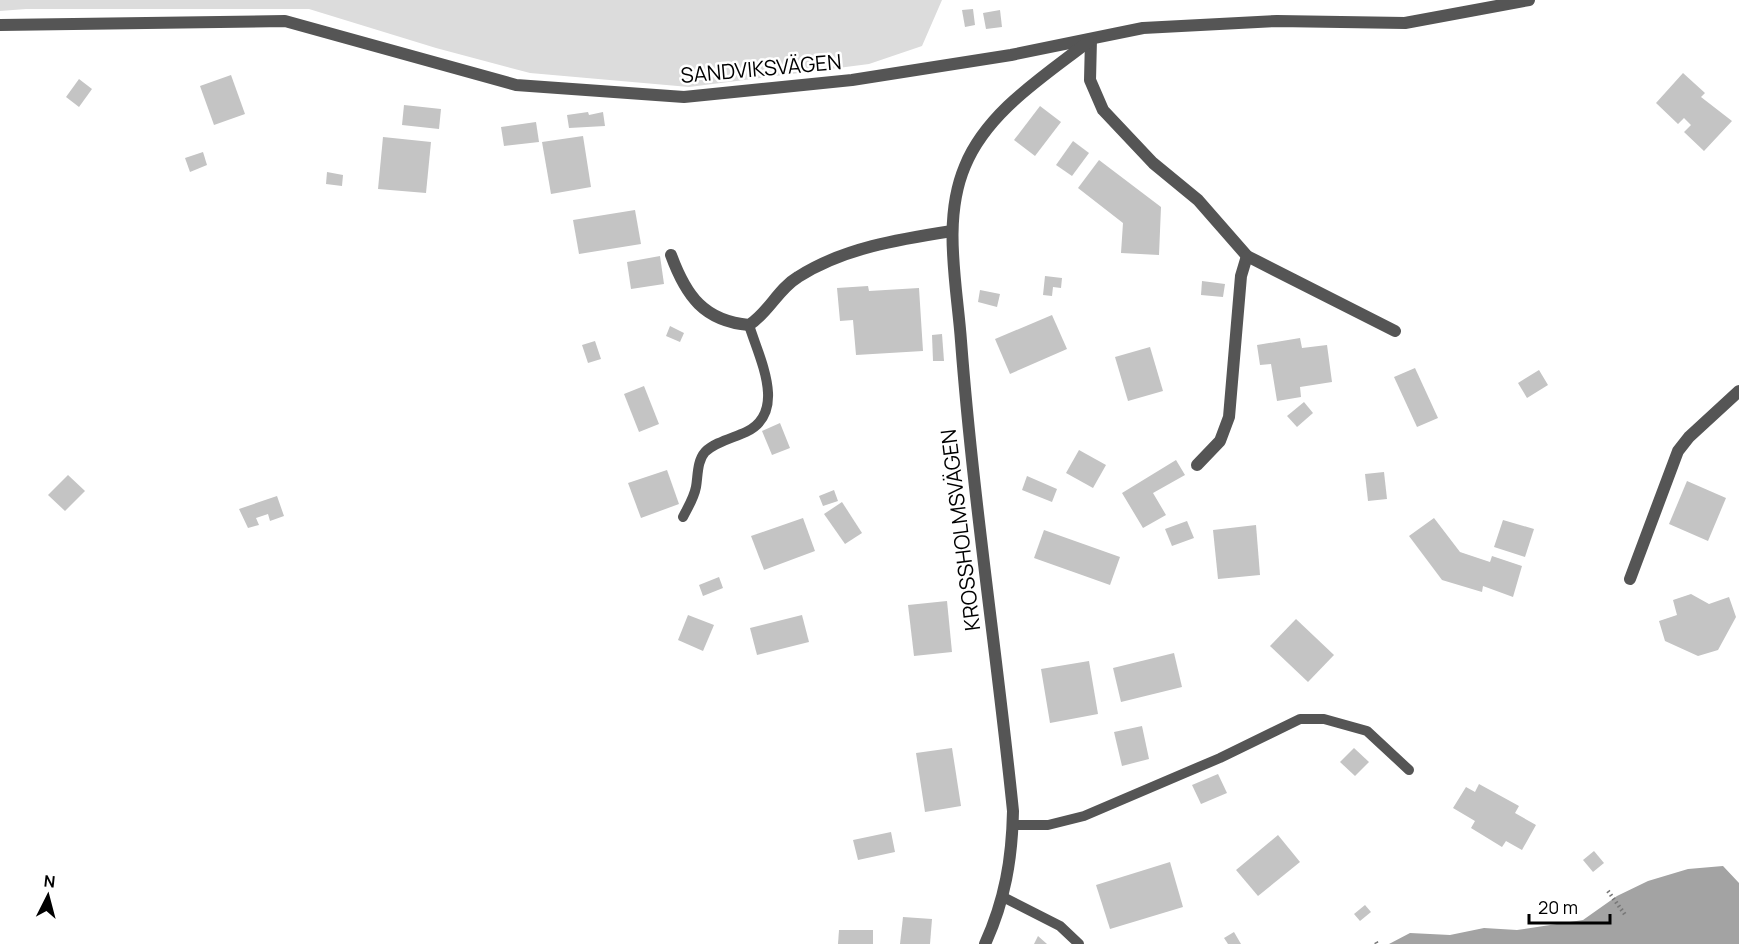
<svg xmlns="http://www.w3.org/2000/svg" width="1739" height="944" font-family="Manrope,sans-serif">
<style>
.green{fill:#dcdcdc}
.water{fill:#a3a3a3}
.building{fill:#c4c4c4}
.lines{fill:none;stroke-linecap:round;stroke-linejoin:round}
.path{stroke:#777;stroke-width:4;stroke-dasharray:1.5 3;stroke-linecap:butt}
.lane{stroke:#555;stroke-width:10}
.street{stroke:#555;stroke-width:12}
.labels{text-anchor:middle;dominant-baseline:central;stroke-width:5;stroke-linejoin:round;paint-order:stroke}
.street-label{font-size:21px;fill:#000;stroke:#fff}
</style>
<rect width="100%" height="100%" fill="#fff"/>
<!-- green -->
<path class="green" d="M0 0H942L922 46 869 64 689 87 530 73 436 48 309 9H26L0 11Z"/>
<!-- water -->
<path class="water" d="M1723 866 1739 883V944H1389L1410 933 1450 935 1484 928 1517 930 1583 920 1617 896 1648 881 1688 869Z"/>
<!-- building -->
<g class="building">
<path d="M973 9 975 25 965 27 962 10Z"/>
<path d="M1000 10 1002 27 986 29 983 13Z"/>
<path d="M1683 73 1705 93 1701 97 1732 121 1704 151 1684 132 1691 125 1684 118 1678 124 1656 103Z"/>
<path d="M231 75 245 114 214 125 200 86Z"/>
<path d="M79 79 92 89 79 107 66 97Z"/>
<path d="M404 105 441 109 439 129 402 125Z"/>
<path d="M1040 106 1061 122 1035 156 1014 140Z"/>
<path d="M588 112 589 115 603 112 605 126 569 128 567 115Z"/>
<path d="M536 122 539 142 504 146 501 127Z"/>
<path d="M583 136 591 187 551 194 542 142Z"/>
<path d="M383 137 431 142 426 193 378 189Z"/>
<path d="M1073 141 1089 153 1072 176 1056 165Z"/>
<path d="M203 152 207 165 190 172 185 158Z"/>
<path d="M1099 160 1161 207 1159 255 1121 253 1123 223 1078 188Z"/>
<path d="M327 172 343 175 342 186 326 184Z"/>
<path d="M635 210 641 244 579 254 573 220Z"/>
<path d="M660 256 664 284 631 289 627 262Z"/>
<path d="M1045 276 1062 278 1061 288 1053 287 1052 296 1043 295Z"/>
<path d="M1202 281 1225 284 1223 297 1201 295Z"/>
<path d="M868 286 869 291 919 288 923 351 856 355 853 320 840 321 837 288Z"/>
<path d="M980 290 1000 294 997 307 978 302Z"/>
<path d="M1052 315 1067 349 1010 374 995 339Z"/>
<path d="M670 326 684 333 680 342 666 336Z"/>
<path d="M942 334 944 361H933L932 335Z"/>
<path d="M1300 338 1302 348 1327 345 1332 382 1300 387 1301 397 1277 401 1271 364 1260 365 1257 345Z"/>
<path d="M595 341 601 359 588 363 582 345Z"/>
<path d="M1150 347 1163 391 1128 401 1115 357Z"/>
<path d="M1415 368 1438 418 1417 427 1394 377Z"/>
<path d="M1539 370 1548 385 1527 398 1518 383Z"/>
<path d="M644 386 659 424 639 432 624 394Z"/>
<path d="M1304 402 1313 413 1297 427 1287 416Z"/>
<path d="M780 423 790 448 772 455 762 431Z"/>
<path d="M1079 450 1106 465 1093 488 1066 473Z"/>
<path d="M1176 460 1185 475 1153 493 1166 515 1143 528 1122 493Z"/>
<path d="M667 470 679 504 641 518 628 483Z"/>
<path d="M1384 472 1387 499 1368 501 1365 474Z"/>
<path d="M68 475 85 491 65 511 48 495Z"/>
<path d="M1027 476 1057 489 1052 502 1022 490Z"/>
<path d="M1687 481 1726 498 1708 541 1669 524Z"/>
<path d="M834 490 838 501 823 506 819 496Z"/>
<path d="M277 496 284 516 270 521 268 514 256 518 259 525 248 528 239 509Z"/>
<path d="M842 502 862 533 845 544 824 514Z"/>
<path d="M803 518 815 551 764 570 751 536Z"/>
<path d="M1434 518 1460 552 1490 562 1492 556 1522 566 1513 597 1483 586 1482 592 1442 580 1409 536Z"/>
<path d="M1503 520 1534 529 1525 557 1494 547Z"/>
<path d="M1187 521 1194 538 1172 546 1165 529Z"/>
<path d="M1256 525 1260 575 1218 579 1213 530Z"/>
<path d="M1044 530 1120 557 1110 585 1034 558Z"/>
<path d="M719 577 723 588 703 596 699 585Z"/>
<path d="M1691 594 1709 604 1729 597 1736 617 1718 650 1698 656 1665 641 1659 621 1677 615 1673 600Z"/>
<path d="M947 601 952 652 914 656 908 605Z"/>
<path d="M688 615 714 625 703 651 678 640Z"/>
<path d="M802 615 809 642 757 655 750 628Z"/>
<path d="M1296 619 1334 655 1308 682 1270 646Z"/>
<path d="M1174 653 1182 687 1121 702 1113 668Z"/>
<path d="M1089 661 1098 714 1050 723 1041 669Z"/>
<path d="M1142 726 1149 759 1122 766 1114 732Z"/>
<path d="M952 748 961 806 925 812 916 753Z"/>
<path d="M1354 748 1369 762 1355 776 1340 762Z"/>
<path d="M1218 774 1227 793 1201 804 1192 785Z"/>
<path d="M1479 784 1519 806 1515 813 1536 825 1522 850 1506 841 1502 847 1471 828 1475 821 1453 808 1466 787 1475 792Z"/>
<path d="M891 832 895 852 858 860 853 840Z"/>
<path d="M1278 835 1300 862 1258 896 1236 870Z"/>
<path d="M1594 851 1604 863 1593 872 1583 860Z"/>
<path d="M1170 862 1183 907 1110 929 1096 885Z"/>
<path d="M1365 905 1371 912 1360 921 1354 914Z"/>
<path d="M903 917 932 919 930 944H900Z"/>
<path d="M839 930H873V944H838Z"/>
<path d="M1234 932 1241 944H1228L1224 938Z"/>
<path d="M1038 936 1047 944H1034Z"/>
</g>
<g class="lines">
<!-- path -->
<g class="path">
<path d="M1608 891 1626 916"/>
<path d="M1376 942 1377 944"/>
</g>
<!-- lane -->
<g class="lane">
<path d="M683 517C688 507 694 498 696 487 698 476 697 461 705 452 715 442 733 438 746 432 788 412 759 358 749 325"/>
<path d="M1012 825H1048L1084 816 1220 758 1300 719H1324L1367 731 1409 770"/>
<path d="M1003 897 1060 926 1079 944"/>
</g>
<!-- street -->
<g class="street">
<path d="M0 25 285 21 516 85 684 97 852 80 1011 55 1143 28 1277 21 1405 23 1529 0"/>
<path d="M1091 39 1090 80 1103 110 1153 163 1198 200 1247 256 1395 331"/>
<path d="M671 255C686 296 704 321 749 325 769 312 778 289 798 277 843 248 900 239 952 231"/>
<path d="M1197 465 1220 441 1229 417 1241 276 1247 256"/>
<path d="M1630 579 1678 451 1689 437 1739 391"/>
<path d="M985 944C1005 900 1012 859 1013 811 997 654 973 499 961 341 957 285 942 220 965 166 987 112 1043 77 1088 42"/>
</g>
</g>
<g class="labels">
<!-- street labels -->
<g class="street-label">
<text transform="translate(761 68) rotate(-5)">SANDVIKSVÄGEN</text>
<text transform="translate(960 530) rotate(-97)">KROSSHOLMSVÄGEN</text>
</g>
</g>
<!-- north arrow -->
<g transform="translate(48 896) rotate(6)" stroke="#ffffff" stroke-width="4.5" paint-order="stroke">
<path d="M0-4.5L10 22L0 15L-10 22Z" fill="#000000"/>
<text y="-9" font-size="16" font-weight="bold" text-anchor="middle" fill="#000000">N</text>
</g>
<!-- scale -->
<path d="M1529 914v9h81v-9" fill="none" stroke="#000000" stroke-width="3"/>
<text x="1538" y="914" font-size="18" fill="#000000" stroke="#ffffff" stroke-width="4.5" paint-order="stroke">20 m</text>
</svg>
